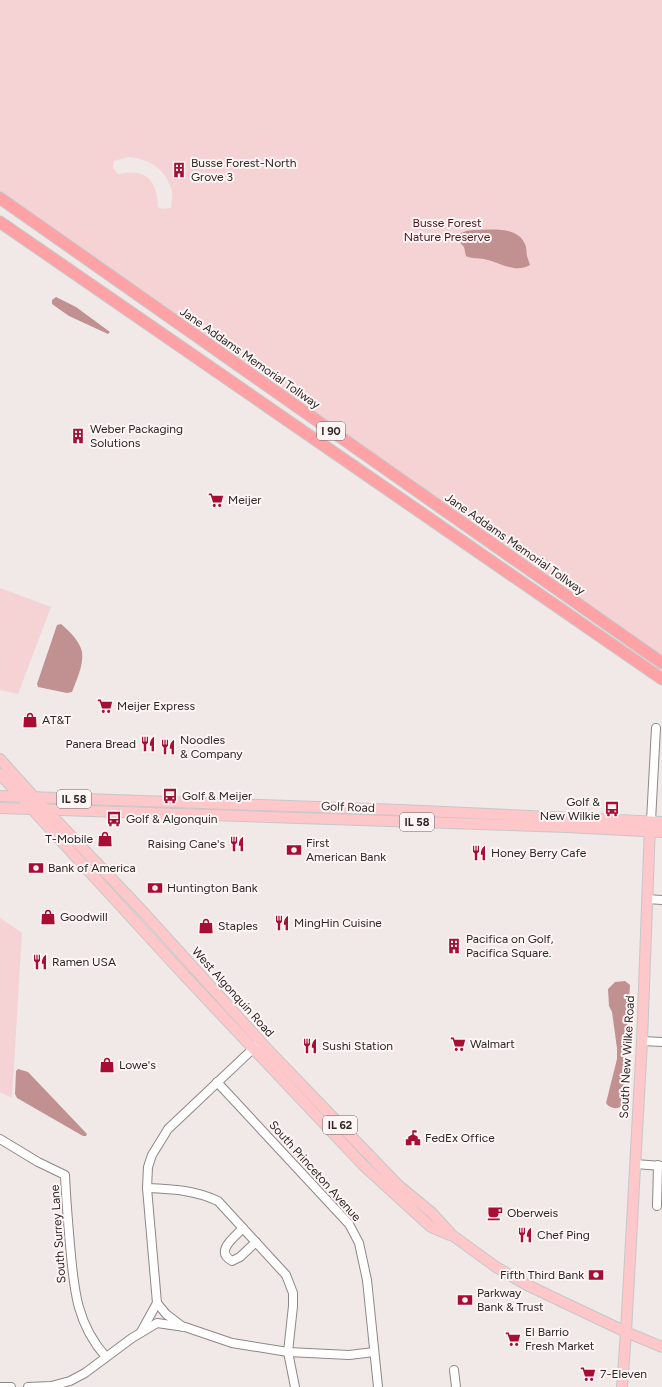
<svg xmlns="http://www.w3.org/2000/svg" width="662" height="1387" font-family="Figtree,sans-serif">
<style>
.green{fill:#f5d3d4;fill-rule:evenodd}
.water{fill:#c19091}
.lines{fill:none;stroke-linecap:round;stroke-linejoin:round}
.minor-casing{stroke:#8f8787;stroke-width:10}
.major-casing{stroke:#c8c7c7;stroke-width:12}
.highway-casing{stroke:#c8c7c7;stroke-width:13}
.minor{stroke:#fff;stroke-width:8}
.major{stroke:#fec7ca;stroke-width:10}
.highway{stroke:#fea2a6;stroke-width:11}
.labels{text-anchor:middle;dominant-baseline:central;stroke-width:4;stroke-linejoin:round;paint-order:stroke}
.shield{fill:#fff5f5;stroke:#6b6666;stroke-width:1}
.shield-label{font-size:11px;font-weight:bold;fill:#2b2828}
.poi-label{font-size:12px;fill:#2b2828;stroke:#fff5f5;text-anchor:start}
.park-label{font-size:12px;fill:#4f121b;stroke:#fff5f5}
.street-label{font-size:12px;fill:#2b2828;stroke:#fff5f5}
</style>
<rect width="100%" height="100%" fill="#f1e8e8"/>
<!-- green -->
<g class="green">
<path d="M0 0H662V663L0 197ZM128 157C149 158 168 171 172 192 173 197 171 203 171 208L162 209 158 207C157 179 146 168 118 174L113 168 114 161Z"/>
<path d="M0 588 51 607 18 694 0 690Z"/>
<path d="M0 866V918L22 933 12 1098 0 1092Z"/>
</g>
<!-- water -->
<g class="water">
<path d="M473 230C489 230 517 225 525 244 527 248 526 252 527 256 528 259 529 262 530 265 514 274 500 262 484 259 478 258 472 259 466 256L464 247 457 239V235L466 231Z"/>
<path d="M56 297 76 307 110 332 108 334 69 316 52 304V300Z"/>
<path d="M61 624C69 631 80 641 82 652 84 665 76 681 72 692L67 693 38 687 37 684 57 625Z"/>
<path d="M625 981 630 985 622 1106C617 1110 609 1108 606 1103L617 1059V1048L612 1012 609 1006 608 989 615 982Z"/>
<path d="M18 1069 28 1072 87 1134 86 1136H83L17 1098 15 1094 16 1071Z"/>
</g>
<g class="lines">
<!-- minor casing -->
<g class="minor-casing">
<g id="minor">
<path d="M651 821 656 728"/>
<path d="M647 899 662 900"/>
<path d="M642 1041 662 1042"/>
<path d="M217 1082 349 1224 359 1243 367 1280 378 1387"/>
<path d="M0 1139 38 1162 65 1175C66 1198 68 1222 70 1245 74 1289 76 1323 106 1357"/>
<path d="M635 1164 662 1166"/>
<path d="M147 1188C173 1189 194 1190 218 1201L286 1275 293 1293V1306L288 1352 295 1387"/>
<path d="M657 1206 658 1165"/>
<path d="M243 1228C235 1237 214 1251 232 1261L240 1257 256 1242"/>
<path d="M183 1327 166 1314 157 1303 147 1188 148 1167 152 1155 168 1129 256 1046"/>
<path d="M141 1332 157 1303"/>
<path d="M454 1370 456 1387"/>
<path d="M0 1387H11"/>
<path d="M28 1387 51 1386 70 1381 85 1373 132 1338 157 1323 185 1327 232 1343 288 1352 349 1355 374 1352"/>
</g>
</g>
<!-- major casing -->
<g class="major-casing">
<g id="major">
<path d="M0 759 35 798 146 915 270 1052 398 1185 432 1213 452 1235 496 1267 527 1285 626 1332 662 1347"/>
<path d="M0 774 184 975 363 1165 431 1227 450 1235"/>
<path d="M0 796 401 810 662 822"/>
<path d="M0 808 567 827 662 832"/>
<path d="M622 1387 626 1332 642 1041 650 825"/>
</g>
</g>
<!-- highway casing -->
<g class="highway-casing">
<g id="highway">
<path d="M0 198 662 663"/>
<path d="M0 222 662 679"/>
</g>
</g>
<!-- minor -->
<use href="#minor" class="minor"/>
<!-- major -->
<use href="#major" class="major"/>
<!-- highway -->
<use href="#highway" class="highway"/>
</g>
<!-- icons -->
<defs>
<g id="building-bare" transform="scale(1.2)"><path d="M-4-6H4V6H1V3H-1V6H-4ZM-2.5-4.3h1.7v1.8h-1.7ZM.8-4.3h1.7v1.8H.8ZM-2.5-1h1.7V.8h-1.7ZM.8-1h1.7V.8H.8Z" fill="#a70e34" stroke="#fff5f5" stroke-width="2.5" paint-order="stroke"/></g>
<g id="supermarket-bare" transform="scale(1.2)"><path d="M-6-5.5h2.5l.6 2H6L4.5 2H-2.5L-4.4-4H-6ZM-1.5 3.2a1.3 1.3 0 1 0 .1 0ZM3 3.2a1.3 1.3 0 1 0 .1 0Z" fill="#a70e34" stroke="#fff5f5" stroke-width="2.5" paint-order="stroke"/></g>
<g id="shop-bare" transform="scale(1.2)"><path d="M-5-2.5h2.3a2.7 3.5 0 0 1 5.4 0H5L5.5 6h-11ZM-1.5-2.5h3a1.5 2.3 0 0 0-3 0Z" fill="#a70e34" stroke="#fff5f5" stroke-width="2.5" paint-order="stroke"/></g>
<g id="restaurant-bare" transform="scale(1.2)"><path d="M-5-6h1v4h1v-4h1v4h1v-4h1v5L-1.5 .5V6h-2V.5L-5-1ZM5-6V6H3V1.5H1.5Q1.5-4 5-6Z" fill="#a70e34" stroke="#fff5f5" stroke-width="2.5" paint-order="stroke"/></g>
<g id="bus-bare" transform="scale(1.2)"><path d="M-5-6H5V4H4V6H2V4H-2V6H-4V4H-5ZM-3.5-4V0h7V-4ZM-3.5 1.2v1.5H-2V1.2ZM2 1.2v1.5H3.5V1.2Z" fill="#a70e34" stroke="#fff5f5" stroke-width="2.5" paint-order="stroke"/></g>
<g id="bank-bare" transform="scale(1.2)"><path d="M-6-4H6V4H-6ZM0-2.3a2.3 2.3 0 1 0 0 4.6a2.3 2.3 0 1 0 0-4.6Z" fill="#a70e34" stroke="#fff5f5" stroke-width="2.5" paint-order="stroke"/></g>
<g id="civic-bare" transform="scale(1.2)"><path d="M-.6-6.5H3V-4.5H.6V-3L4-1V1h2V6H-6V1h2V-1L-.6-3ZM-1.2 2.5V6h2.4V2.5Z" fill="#a70e34" stroke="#fff5f5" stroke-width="2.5" paint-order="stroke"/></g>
<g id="cafe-bare" transform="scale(1.2)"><path d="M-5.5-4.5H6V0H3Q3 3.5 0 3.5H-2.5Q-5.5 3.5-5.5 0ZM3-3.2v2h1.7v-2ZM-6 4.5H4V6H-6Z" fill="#a70e34" stroke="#fff5f5" stroke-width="2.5" paint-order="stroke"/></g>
</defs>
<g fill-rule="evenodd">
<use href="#building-bare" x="179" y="170"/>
<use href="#building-bare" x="78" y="436"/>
<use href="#supermarket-bare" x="216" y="500"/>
<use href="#supermarket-bare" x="105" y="706"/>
<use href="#shop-bare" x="30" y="720"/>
<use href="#restaurant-bare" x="148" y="744"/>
<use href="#restaurant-bare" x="168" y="747"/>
<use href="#bus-bare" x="170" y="796"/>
<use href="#bus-bare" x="612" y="809"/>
<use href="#bus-bare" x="114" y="819"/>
<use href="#shop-bare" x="105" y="839"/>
<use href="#restaurant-bare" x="237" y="844"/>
<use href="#bank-bare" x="294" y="850"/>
<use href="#restaurant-bare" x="479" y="853"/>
<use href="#bank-bare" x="36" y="868"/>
<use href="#bank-bare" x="155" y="888"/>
<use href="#shop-bare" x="48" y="917"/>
<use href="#restaurant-bare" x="282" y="923"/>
<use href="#shop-bare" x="206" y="926"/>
<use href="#building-bare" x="454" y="946"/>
<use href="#restaurant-bare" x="40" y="962"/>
<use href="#supermarket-bare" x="458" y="1044"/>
<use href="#restaurant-bare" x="310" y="1046"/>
<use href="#shop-bare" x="107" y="1065"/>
<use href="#civic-bare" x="413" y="1138"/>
<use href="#cafe-bare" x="495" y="1213"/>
<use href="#restaurant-bare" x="525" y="1235"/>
<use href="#bank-bare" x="596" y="1275"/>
<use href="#bank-bare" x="465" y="1300"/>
<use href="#supermarket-bare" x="513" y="1339"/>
<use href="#supermarket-bare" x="588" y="1374"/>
</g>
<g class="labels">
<!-- shield labels -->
<g class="shield">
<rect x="317" y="422" width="28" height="18" rx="3"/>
<rect x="57" y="790" width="34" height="18" rx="3"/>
<rect x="400" y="813" width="34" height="18" rx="3"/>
<rect x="323" y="1116" width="34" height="18" rx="3"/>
</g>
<g class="shield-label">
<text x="331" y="431">I 90</text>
<text x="74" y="799">IL 58</text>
<text x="417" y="822">IL 58</text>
<text x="340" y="1125">IL 62</text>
</g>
<!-- poi labels -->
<g class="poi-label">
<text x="191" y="163">Busse Forest-North<tspan x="191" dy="14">Grove 3</tspan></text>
<text x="90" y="429">Weber Packaging<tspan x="90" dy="14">Solutions</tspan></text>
<text x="228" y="500">Meijer</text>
<text x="117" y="706">Meijer Express</text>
<text x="42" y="720">AT&amp;T</text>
<text x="180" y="740">Noodles<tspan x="180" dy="14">&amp; Company</tspan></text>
<text x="136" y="744" text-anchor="end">Panera Bread</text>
<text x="182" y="796">Golf &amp; Meijer</text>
<text x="600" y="802" text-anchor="end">Golf &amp;<tspan x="600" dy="14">New Wilkie</tspan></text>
<text x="126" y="819">Golf &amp; Algonquin</text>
<text x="93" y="839" text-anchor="end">T-Mobile</text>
<text x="306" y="843">First<tspan x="306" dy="14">American Bank</tspan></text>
<text x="225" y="844" text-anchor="end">Raising Cane's</text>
<text x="491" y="853">Honey Berry Cafe</text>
<text x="48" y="868">Bank of America</text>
<text x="167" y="888">Huntington Bank</text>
<text x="60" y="917">Goodwill</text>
<text x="294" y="923">MingHin Cuisine</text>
<text x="218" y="926">Staples</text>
<text x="466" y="939">Pacifica on Golf,<tspan x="466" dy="14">Pacifica Square.</tspan></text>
<text x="52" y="962">Ramen USA</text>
<text x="470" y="1044">Walmart</text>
<text x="322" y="1046">Sushi Station</text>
<text x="119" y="1065">Lowe's</text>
<text x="425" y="1138">FedEx Office</text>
<text x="507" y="1213">Oberweis</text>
<text x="537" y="1235">Chef Ping</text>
<text x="584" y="1275" text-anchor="end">Fifth Third Bank</text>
<text x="477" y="1293">Parkway<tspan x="477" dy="14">Bank &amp; Trust</tspan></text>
<text x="525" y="1332">El Barrio<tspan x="525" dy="14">Fresh Market</tspan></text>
<text x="600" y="1374">7-Eleven</text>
</g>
<!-- park labels -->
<g class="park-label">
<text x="447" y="223">Busse Forest<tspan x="447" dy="14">Nature Preserve</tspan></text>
</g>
<!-- street labels -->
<g class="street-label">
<text transform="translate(250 358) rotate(35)">Jane Addams Memorial Tollway</text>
<text transform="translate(515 544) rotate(35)">Jane Addams Memorial Tollway</text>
<text transform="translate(348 807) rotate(2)">Golf Road</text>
<text transform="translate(233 992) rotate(48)">West Algonquin Road</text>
<text transform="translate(627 1057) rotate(-87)">South New Wilke Road</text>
<text transform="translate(315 1171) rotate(48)">South Princeton Avenue</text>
<text transform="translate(58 1234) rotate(-94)">South Surrey Lane</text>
</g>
</g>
</svg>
